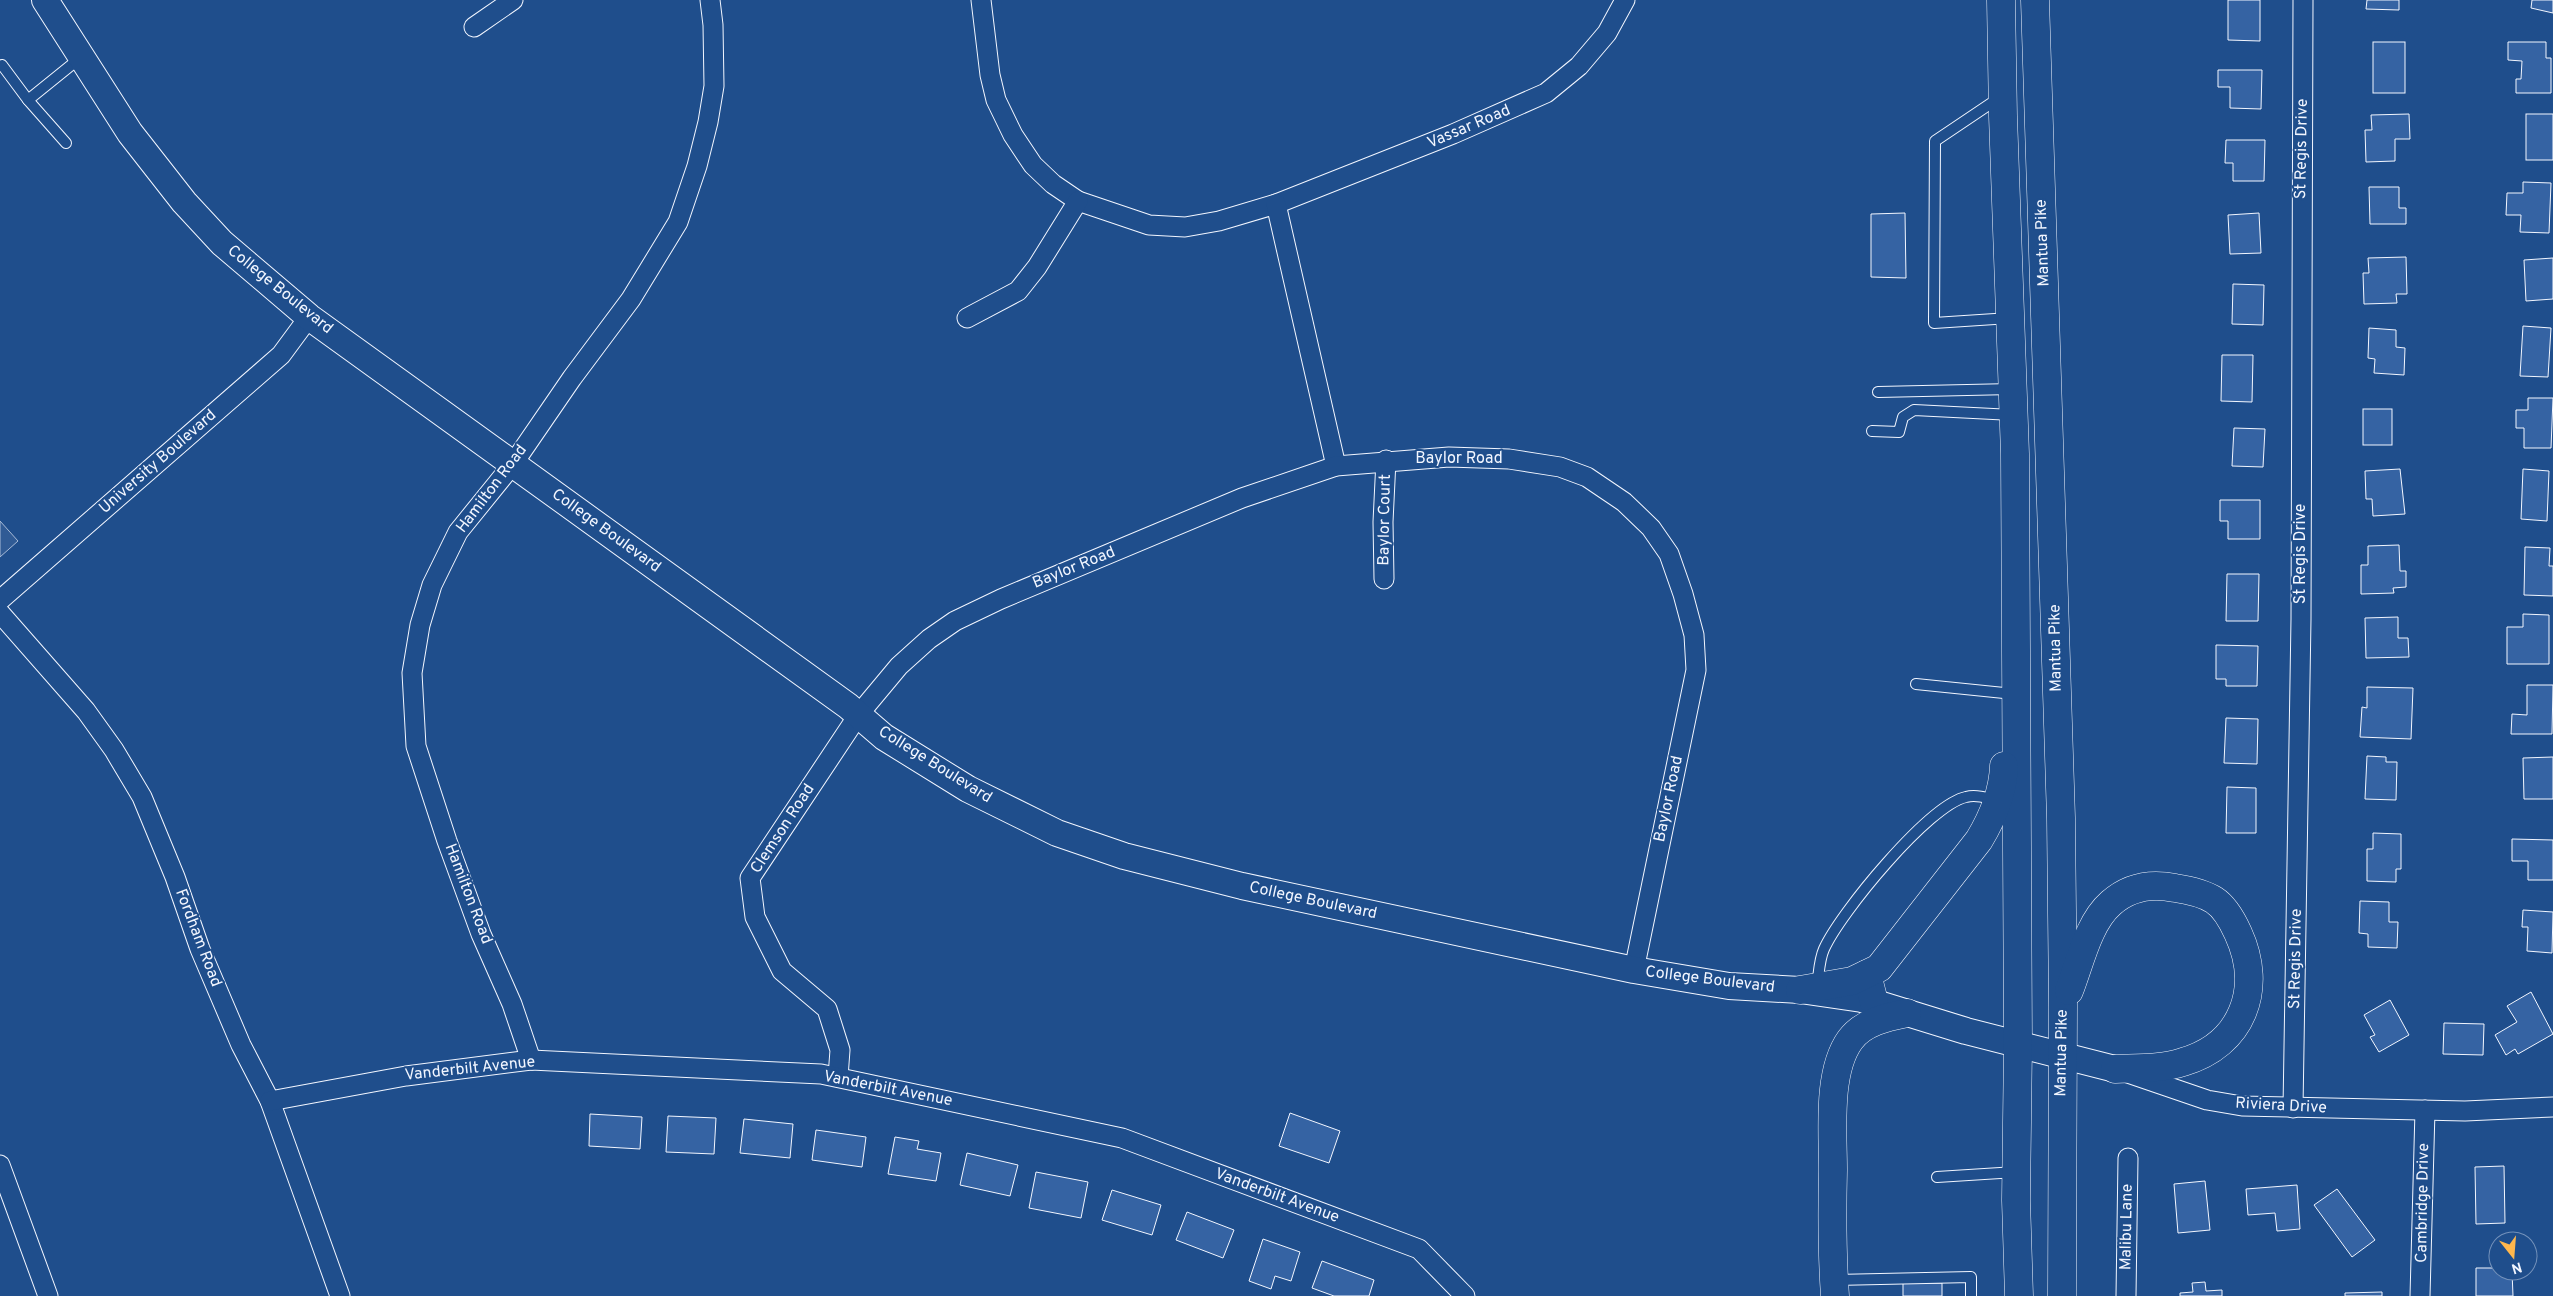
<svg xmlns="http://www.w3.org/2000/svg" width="2553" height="1296" font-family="Overpass,sans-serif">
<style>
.built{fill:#305b95;stroke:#a8bbd7}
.building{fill:#3563a3;stroke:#f2f6ff}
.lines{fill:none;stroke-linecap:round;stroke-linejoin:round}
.lane-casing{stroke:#f2f6ff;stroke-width:12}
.street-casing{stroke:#f2f6ff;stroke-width:21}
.secondary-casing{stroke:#f2f6ff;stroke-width:28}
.primary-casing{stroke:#f2f6ff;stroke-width:29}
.lane{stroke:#1f4e8c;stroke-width:10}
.street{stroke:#1f4e8c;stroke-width:19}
.secondary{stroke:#1f4e8c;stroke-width:26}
.primary{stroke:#1f4e8c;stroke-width:28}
.labels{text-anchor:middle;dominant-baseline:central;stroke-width:4;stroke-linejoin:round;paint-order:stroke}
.street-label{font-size:16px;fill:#f2f6ff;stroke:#1f4e8c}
</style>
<rect width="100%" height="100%" fill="#1f4e8c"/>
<!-- built -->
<path class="built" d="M0 521 18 541 0 557Z"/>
<!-- building -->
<g class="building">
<path d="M2228 0H2260V41L2228 40Z"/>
<path d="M2367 0H2399V10L2366 9Z"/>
<path d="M2532 0H2553V13L2531 8Z"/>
<rect x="2373" y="42" width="32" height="51"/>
<path d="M2508 42H2546V58H2551V93H2516V79H2521L2522 61 2508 60Z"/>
<path d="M2218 70H2262L2261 109 2230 108V87H2218Z"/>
<path d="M2409 114 2410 139H2395V161L2366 162 2365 130H2372L2371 115Z"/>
<rect x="2526" y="114" width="27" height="46"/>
<path d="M2226 140H2265L2264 181H2233V163H2225Z"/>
<path d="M2523 182 2551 183 2549 233 2520 232 2521 215H2506L2507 193H2523Z"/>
<path d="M2369 187H2399V208H2406V224H2370Z"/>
<path d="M1905 213 1906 278 1871 277V214Z"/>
<path d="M2259 213 2261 253 2230 254 2228 215Z"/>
<path d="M2406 257 2407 294H2396L2397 303 2364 304 2363 273H2369L2368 258Z"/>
<path d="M2553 258V299L2526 301 2524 260Z"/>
<path d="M2233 284 2264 285 2263 325 2232 324Z"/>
<path d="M2523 326 2551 328 2548 377 2520 376Z"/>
<path d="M2369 328 2396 330V347L2405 348 2404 375 2374 373 2375 359 2368 358Z"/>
<path d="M2222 355H2253L2252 402 2221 401Z"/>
<path d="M2528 398H2553L2551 448H2524V428H2516V410H2528Z"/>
<rect x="2363" y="409" width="29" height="36"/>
<path d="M2234 428 2265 429 2263 467 2232 466Z"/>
<path d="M2400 469 2405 514 2373 516 2372 499H2366L2365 471Z"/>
<path d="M2523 469 2549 471 2547 521 2521 519Z"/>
<path d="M2220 500H2260V539H2228V521H2220Z"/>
<path d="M2399 545 2400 571H2406V587L2393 588 2394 593 2361 594V565H2368V546Z"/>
<path d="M2525 547 2550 548 2549 566H2553V596L2524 595Z"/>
<path d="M2227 574H2259L2258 621H2226Z"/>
<path d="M2523 614 2549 615V664H2507V627H2523Z"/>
<path d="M2398 617V638H2408L2409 657 2366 658 2365 618Z"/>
<path d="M2216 645 2258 646 2257 686H2226V679H2216Z"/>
<path d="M2527 685H2553L2552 734H2511L2512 714 2527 715Z"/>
<path d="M2367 687 2413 688 2411 739 2360 737 2362 707 2367 708Z"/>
<path d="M2226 718 2258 719 2257 764 2224 763Z"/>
<path d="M2367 756 2386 757V762H2397L2396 800 2365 799Z"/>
<path d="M2553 757V799H2524L2523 758Z"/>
<path d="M2227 787 2256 788V833H2226Z"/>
<path d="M2373 833 2401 834V869H2396V882L2367 881V849H2373Z"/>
<path d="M2512 839 2553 840V880H2528V861H2512Z"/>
<path d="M2360 901 2389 902V922H2398L2397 948 2368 947V934L2359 933Z"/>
<path d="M2523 910 2553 912 2552 953 2527 951 2528 927H2522Z"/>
<path d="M2531 992 2553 1034 2518 1054 2515 1049 2506 1055 2495 1035 2517 1022 2507 1006Z"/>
<path d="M2390 1000 2409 1035 2379 1052 2370 1037 2375 1035 2364 1015Z"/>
<path d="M2444 1023 2484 1024 2483 1055 2443 1054Z"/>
<path d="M1290 1113 1340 1131 1329 1163 1279 1146Z"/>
<path d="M590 1114 642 1117 640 1149 589 1146Z"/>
<path d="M668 1116 716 1118 714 1154 666 1152Z"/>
<path d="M744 1119 793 1124 790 1158 740 1153Z"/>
<path d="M816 1130 866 1137 862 1167 812 1160Z"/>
<path d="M895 1137 919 1141 917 1149 941 1153 936 1181 888 1174Z"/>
<path d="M967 1153 1018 1165 1010 1196 960 1185Z"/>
<path d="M2504 1166 2505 1223 2476 1224 2475 1167Z"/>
<path d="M1036 1172 1088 1182 1081 1218 1029 1208Z"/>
<path d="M2205 1181 2210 1230 2178 1233 2174 1184Z"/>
<path d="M2297 1185 2300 1229 2277 1231 2275 1213 2248 1215 2246 1189Z"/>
<path d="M2337 1189 2375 1240 2352 1257 2314 1205Z"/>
<path d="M1112 1190 1161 1205 1152 1235 1102 1220Z"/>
<path d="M1187 1212 1234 1230 1223 1258 1176 1240Z"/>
<path d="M1263 1239 1300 1252 1291 1281 1275 1276 1271 1289 1249 1281Z"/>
<path d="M1322 1261 1374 1280 1369 1296H1334L1312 1288Z"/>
<path d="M2476 1268H2498V1271H2512L2513 1296H2476Z"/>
<path d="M2205 1282 2206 1291 2222 1290V1296H2180V1293L2193 1292 2192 1283Z"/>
<rect x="1903" y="1283" width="39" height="13"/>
<path d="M2382 1292V1296H2345V1293Z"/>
</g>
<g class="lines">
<!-- lane casing -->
<g class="lane-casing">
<g id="lane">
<path d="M2 65 28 100"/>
<path d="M1999 98 1935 141 1934 323 2010 318"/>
<path d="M66 143 28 100 80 58"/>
<path d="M1878 392 2012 389"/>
<path d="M1872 431 1899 432 1903 417 1914 410 2013 415"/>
<path d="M1916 684 2004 693"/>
<path d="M1817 986C1819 974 1819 960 1824 949 1840 913 1929 805 1966 797 1976 794 1987 798 1996 801"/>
<path d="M1937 1177 2016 1172"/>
<path d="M1835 1280 1971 1277V1296"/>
</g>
</g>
<!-- street casing -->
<g class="street-casing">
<g id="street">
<path d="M981 0 990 75 996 100 1013 135 1033 165 1053 184 1078 201 1149 225 1185 227 1219 221 1276 204 1453 134 1546 93 1579 66 1607 33 1625 0"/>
<path d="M474 27 513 0"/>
<path d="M1276 204 1336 466"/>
<path d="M967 318 1018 291 1037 267 1078 201"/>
<path d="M1384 579 1383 522 1386 460"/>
<path d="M0 600 281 355 309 317"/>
<path d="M0 613 86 711 114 750 142 797 175 877 200 949 241 1045 270 1101 340 1296"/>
<path d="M531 1060 512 1004 481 934 447 841 416 746 412 673 420 625 432 585 458 532 513 464 572 378 631 299 678 222 697 166 708 122 714 86 713 25 710 0"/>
<path d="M2128 1073 2207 1100 2242 1106 2465 1111 2553 1107"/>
<path d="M838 1077 840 1050 827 1009 782 971 755 917 750 878 859 714 899 666 929 639 955 621 1001 599 1242 498 1336 466 1449 457 1509 459 1560 467 1587 477 1624 502 1651 528 1669 554 1683 594 1694 635 1696 670 1634 970"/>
<path d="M270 1101 406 1076 531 1060 821 1074 1122 1138 1419 1249 1465 1296"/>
<path d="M2293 1108 2301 619 2303 0"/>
<path d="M0 1165 48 1296"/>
<path d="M2126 1296 2128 1158"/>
<path d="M2420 1296 2425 1110"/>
</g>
</g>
<!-- secondary casing -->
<g class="secondary-casing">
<path id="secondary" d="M45 0 130 133 184 202 222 243 309 317 848 706 884 737 968 789 1057 833 1124 856 1242 886 1634 970 1729 986 1800 990 1862 999 1966 1031 2115 1069"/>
</g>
<!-- primary casing -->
<g class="primary-casing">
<g id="primary">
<path d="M2001 0 2003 116 2015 454 2018 1045 2016 1200 2019 1296"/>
<path d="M2035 0 2061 818 2063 1006 2062 1296"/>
<path d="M1867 974 1874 1002"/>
<path d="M1800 990 1852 981 1879 968 1979 840C1993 817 2003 793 2004 766"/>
<path d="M2069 991C2080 963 2088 923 2111 903 2129 887 2151 883 2175 888 2188 890 2203 893 2214 900 2225 907 2233 922 2238 933 2264 989 2242 1045 2183 1062 2162 1069 2137 1068 2115 1069"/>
<path d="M1835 1296C1832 1254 1832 1212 1833 1170 1833 1132 1827 1072 1850 1040 1863 1022 1887 1017 1907 1013"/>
</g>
</g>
<!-- lane -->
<use href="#lane" class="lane"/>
<!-- street -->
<use href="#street" class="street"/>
<!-- secondary -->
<use href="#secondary" class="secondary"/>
<!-- primary -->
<use href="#primary" class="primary"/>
</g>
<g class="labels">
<!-- street labels -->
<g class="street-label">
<text transform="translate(1469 127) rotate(-23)">Vassar Road</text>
<text transform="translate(2302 149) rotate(-89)">St Regis Drive</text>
<text transform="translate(2043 243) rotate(-92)">Mantua Pike</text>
<text transform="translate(280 290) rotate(39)">College Boulevard</text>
<text x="1459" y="459">Baylor Road</text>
<text transform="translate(158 462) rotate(-41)">University Boulevard</text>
<text transform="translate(492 489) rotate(-53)">Hamilton Road</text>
<text transform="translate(1385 520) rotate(-89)">Baylor Court</text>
<text transform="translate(606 531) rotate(36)">College Boulevard</text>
<text transform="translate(2301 554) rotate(-90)">St Regis Drive</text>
<text transform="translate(1074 568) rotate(-22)">Baylor Road</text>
<text transform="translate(2056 648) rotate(-91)">Mantua Pike</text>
<text transform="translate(935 765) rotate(32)">College Boulevard</text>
<text transform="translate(1669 799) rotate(-78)">Baylor Road</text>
<text transform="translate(783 829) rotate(-57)">Clemson Road</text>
<text transform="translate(468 894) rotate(69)">Hamilton Road</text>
<text transform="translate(1313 901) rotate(12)">College Boulevard</text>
<text transform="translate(198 938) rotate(69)">Fordham Road</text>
<text transform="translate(2296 959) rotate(-89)">St Regis Drive</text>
<text transform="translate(1710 980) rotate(7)">College Boulevard</text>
<text transform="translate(2062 1053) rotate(-89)">Mantua Pike</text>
<text transform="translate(470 1069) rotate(-6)">Vanderbilt Avenue</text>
<text transform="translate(888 1089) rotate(11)">Vanderbilt Avenue</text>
<text transform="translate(2281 1106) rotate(3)">Riviera Drive</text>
<text transform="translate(1277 1196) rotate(20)">Vanderbilt Avenue</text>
<text transform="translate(2423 1203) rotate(-89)">Cambridge Drive</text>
<text transform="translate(2127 1227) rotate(-89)">Malibu Lane</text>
</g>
</g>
<!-- north arrow -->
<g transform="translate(2513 1256) rotate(163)"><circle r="24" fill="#1f4e8c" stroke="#7391ba"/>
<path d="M0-4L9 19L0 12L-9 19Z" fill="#ffb74d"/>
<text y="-8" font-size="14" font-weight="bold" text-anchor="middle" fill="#f2f6ff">N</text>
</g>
</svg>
